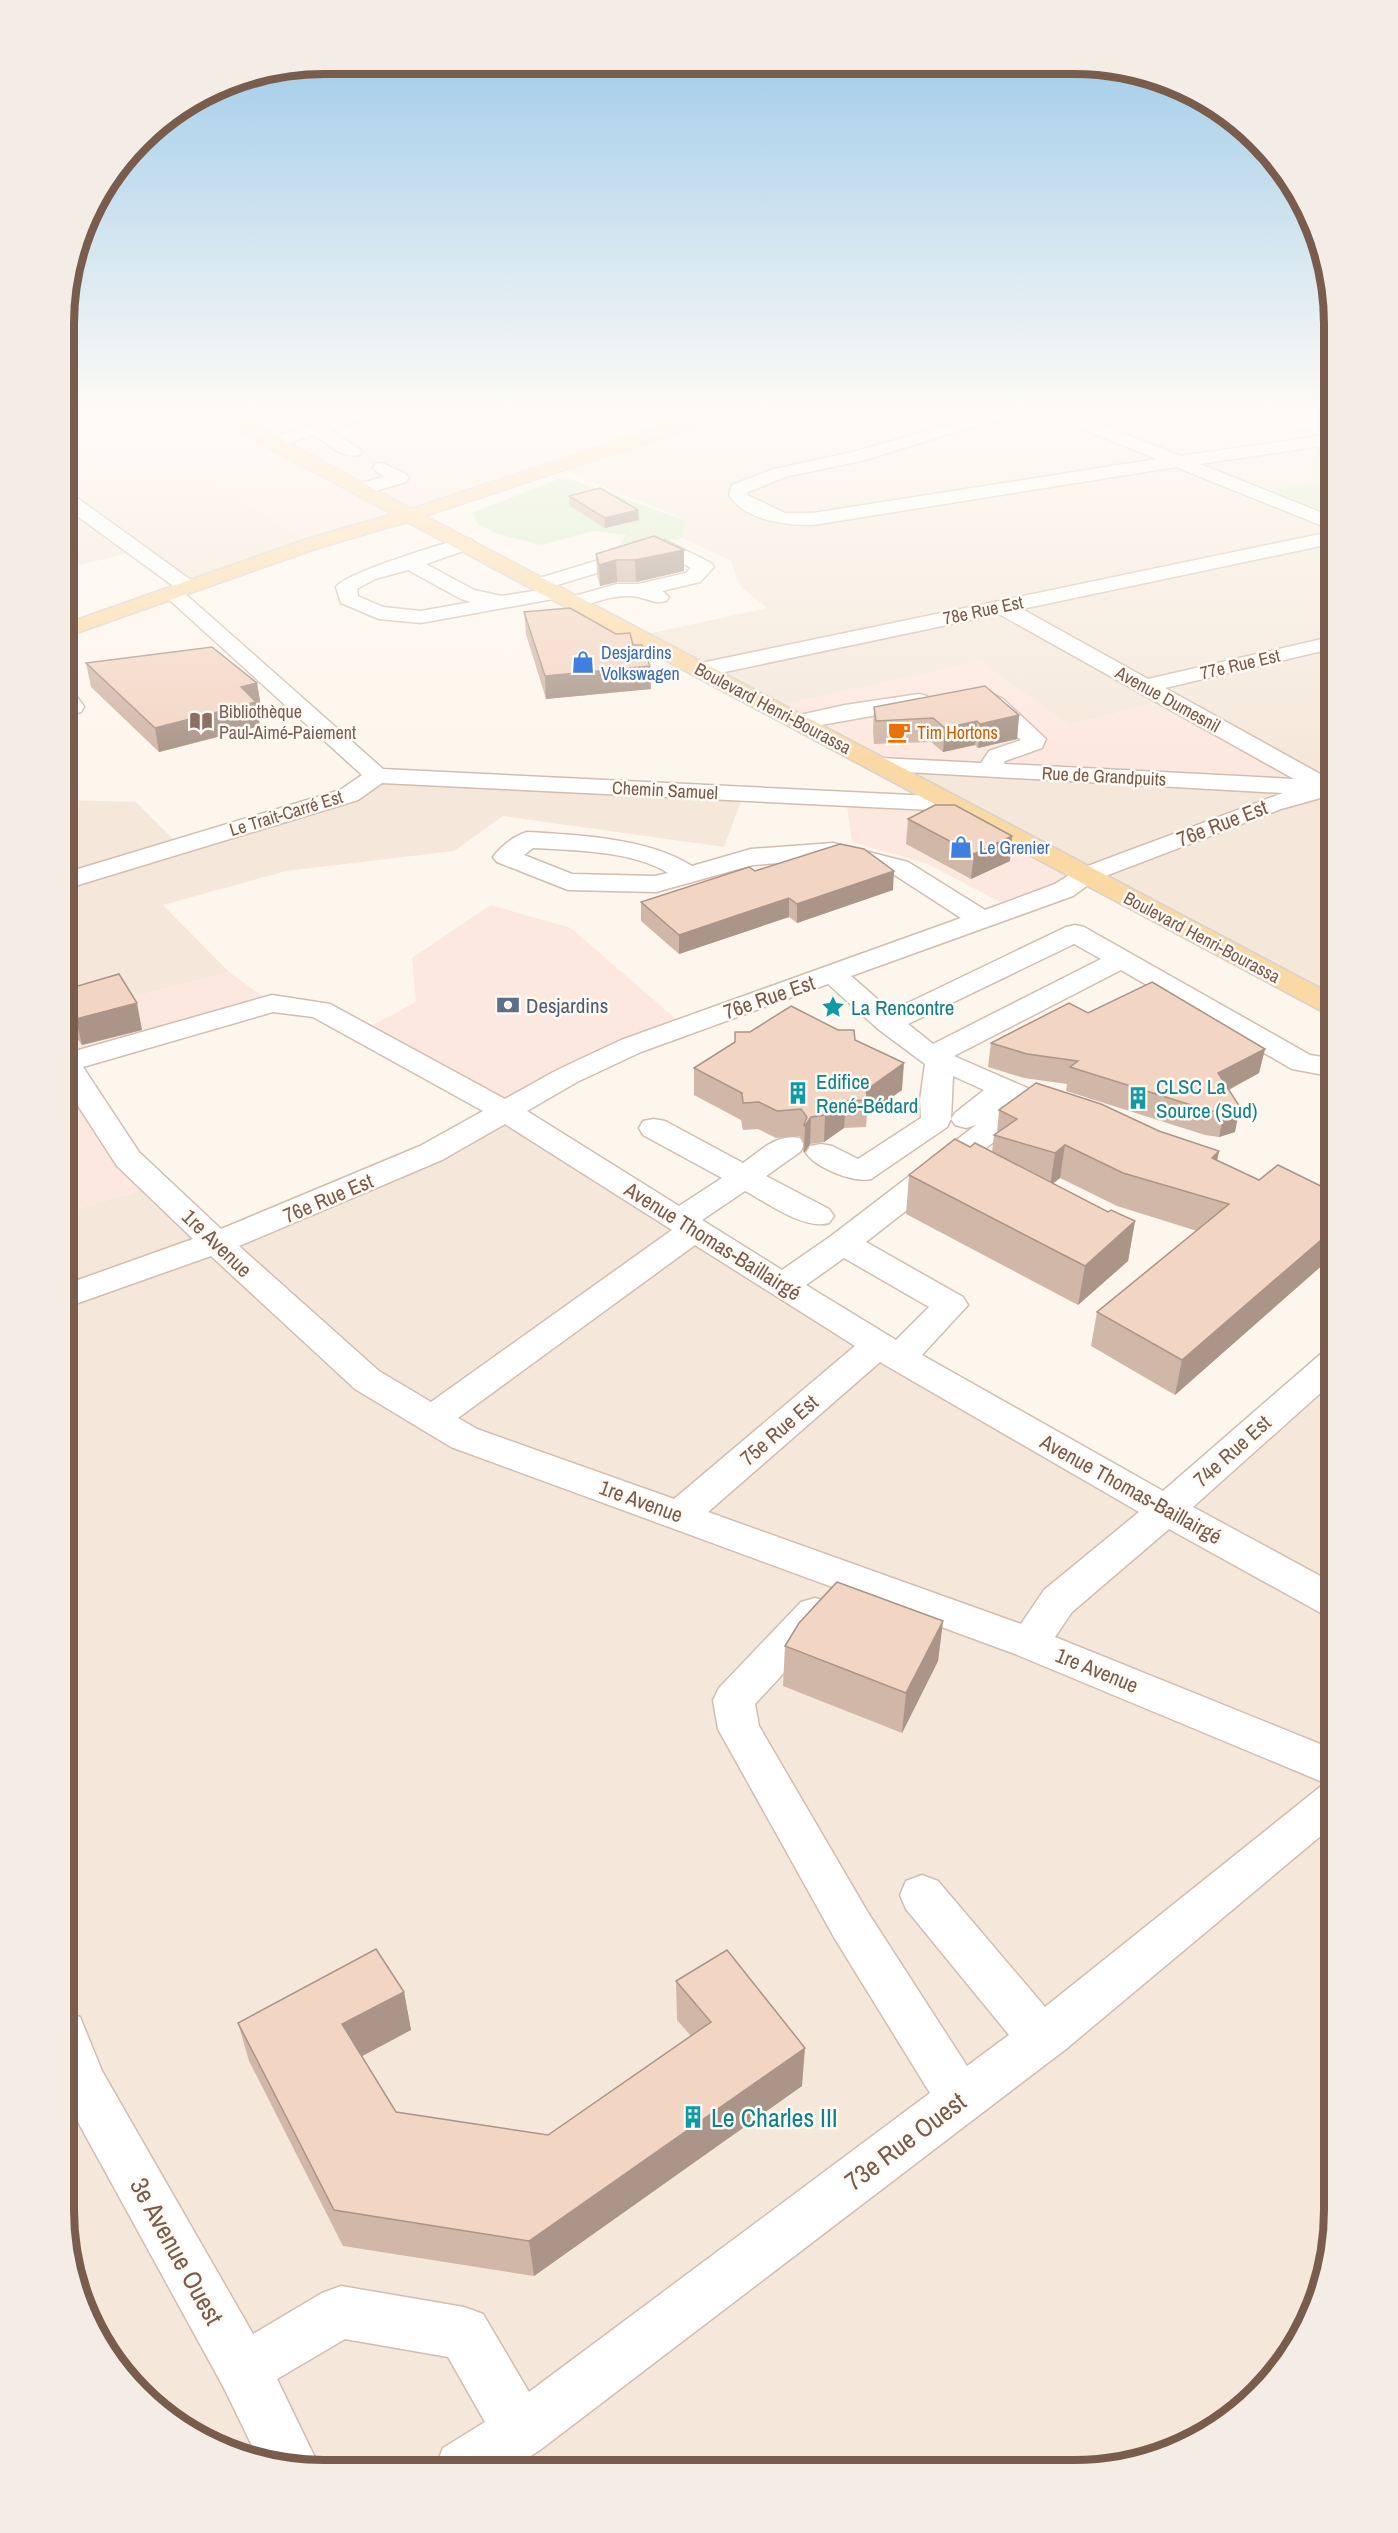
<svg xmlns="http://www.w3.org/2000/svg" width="1398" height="2533" font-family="'Archivo Narrow',sans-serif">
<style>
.residential{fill:#f5e8da}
.commercial{fill:#fde8e0}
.green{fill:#d8ecc9}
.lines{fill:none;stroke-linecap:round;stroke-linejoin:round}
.minor-casing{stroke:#d1beb0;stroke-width:3}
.major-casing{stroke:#dad1cd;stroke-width:3}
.minor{fill:#fff;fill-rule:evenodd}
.major{fill:#fbd9a5;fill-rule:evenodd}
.wall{fill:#d1b7a8}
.shaded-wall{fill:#aa9588}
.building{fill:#f3d5c3;stroke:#aa9588;stroke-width:1.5}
.labels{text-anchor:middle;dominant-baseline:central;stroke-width:5;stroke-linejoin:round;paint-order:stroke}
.far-street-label{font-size:18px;fill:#7a5c4d;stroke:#fffaf3}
.far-shop-label{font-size:18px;fill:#366cbe;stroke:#fffaf3;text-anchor:start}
.far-education-label{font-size:18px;fill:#785e54;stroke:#fffaf3;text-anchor:start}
.far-food-label{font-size:18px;fill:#c56008;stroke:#fffaf3;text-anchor:start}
.street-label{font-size:21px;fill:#7a5c4d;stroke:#fffaf3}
.service-label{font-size:21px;fill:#4e5e75;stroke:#fffaf3;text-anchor:start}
.culture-label{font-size:21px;fill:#0d838f;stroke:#fffaf3;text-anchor:start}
.near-culture-label{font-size:26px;fill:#0d838f;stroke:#fffaf3;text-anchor:start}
.near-street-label{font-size:26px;fill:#7a5c4d;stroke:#fffaf3}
.rim{fill:none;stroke:#7a5c4d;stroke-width:8}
</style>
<rect width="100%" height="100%" fill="#fdf6ec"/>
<!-- residential -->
<g class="residential">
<path d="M212 408H380L273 443Z"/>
<path d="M397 408H516L469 433Z"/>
<path d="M645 408H1335V480L1258 493 1335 525V1007L880 765 991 770 1169 700 1069 725 980 662 770 707 638 636 767 608 740 586 731 561 683 538 684 519 556 467 688 422Z"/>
<path d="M125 409 94 460 181 464 311 544 188 587 139 550 65 569V413Z"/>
<path d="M377 776 744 794 724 847 503 816 454 851 286 871 163 905 229 972 129 998 64 1019 65 800 136 802 180 846 349 795Z"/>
<path d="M507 1112 1166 1510 1335 1360 1334 2227 1315 2309 1281 2368 1219 2426 1158 2456 1074 2470 289 2468 209 2443 152 2406 107 2354 77 2293 63 2209 64 1213 157 1185 218 1242Z"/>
</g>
<!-- commercial -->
<g class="commercial">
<path d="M65 408H212L274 443 380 408H397L469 433 516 408H645L690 422 311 544 181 464 94 460 125 410 65 413Z"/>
<path d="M980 662 1069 725 1169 700 1328 788 880 765 770 707Z"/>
<path d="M846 799 952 804 1086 875 1013 909 928 864 852 842Z"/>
<path d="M491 905 571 928 685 1027 507 1112 360 1032 416 1002 412 958Z"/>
<path d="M229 972 272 1003 66 1063 157 1185 64 1213V1019L129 998Z"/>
</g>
<!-- green -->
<g class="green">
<path d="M564 477 684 520 683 538 638 546H619L626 535 594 531 541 545 495 533 478 524 472 513Z"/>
<path d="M1335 480V525L1257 493Z"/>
</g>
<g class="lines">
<!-- minor casing -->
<g class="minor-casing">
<g id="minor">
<path d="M65 408H143L140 412 134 413 65 418Z"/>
<path d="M363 408H389L386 412 330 430 362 451 359 455C342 459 327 443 314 435L273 448 267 447 264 443 267 439Z"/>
<path d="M1008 408H1060L1180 456 1321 436 1254 412 1252 408H1276L1335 429V444L1200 464 1335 518V531L1176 467 813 525C784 525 746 521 729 495L732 485 774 469 853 452ZM1038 411 1157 459 813 513H785L747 495 748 492 785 477 865 460 972 427Z"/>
<path d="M382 463 406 474 409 478 406 482 361 495 354 493 352 489 354 485 384 477 373 468 376 464Z"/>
<path d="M65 492 72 494 195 583 198 587 195 591 183 592 383 769 952 797 961 799 964 804 961 809 952 811 382 783 358 800 65 889V873L340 790 362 775 162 593 165 589 176 588 65 507Z"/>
<path d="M1335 531V543L1022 609 1148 679 1335 636V648L1165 688 1331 780 1335 779V794L1281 809 1095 880 1073 896 851 976 891 1011 1066 927 1075 925 1084 927 1310 1055 1335 1059V1077L1292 1069 1121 970 954 1056 1071 1107 1075 1113 1071 1119 1060 1122 1032 1112 866 1242 963 1297 968 1305 922 1355 1163 1491 1323 1352 1335 1348V1380L1193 1507 1335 1584V1617L1321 1613 1169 1529 1072 1612 1055 1637 1335 1750V1824L1066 2049 540 2450 512 2468H435L443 2448 485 2422 448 2357 345 2339 277 2379 320 2468H289L258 2458 224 2388 66 2100 63 2094V2011L80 2017 102 2071 253 2334 322 2293 341 2286 464 2307 483 2314 529 2392 930 2093 835 1939 718 1729 713 1700 719 1688 801 1602 815 1598 829 1602 835 1613 829 1624 755 1704 759 1726 867 1911 967 2066 1009 2035 906 1909 900 1895 906 1881 922 1875 938 1881 1045 2007 1325 1783 1015 1654 451 1447 355 1389 211 1256 64 1308V1285L193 1239 117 1166 64 1084V1052L68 1053 272 995 330 1004 505 1099 557 1070 621 1040 961 918 890 872 833 859 753 865 656 892 568 890 497 862 493 857C501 846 514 836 527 832 579 835 648 838 692 866L751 849 833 843 908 862 985 910 1055 884 1077 870 1283 793 872 770 868 765 872 760 880 758 981 763 989 751 1021 740 977 702 974 697 977 692 985 690 1003 699 1046 739 1042 748 1005 761 1004 764 1294 779 999 614 701 677 693 675 690 670 693 665 701 663ZM533 848C572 850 634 851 668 873L655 876 572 874 524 855ZM1074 944 1101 959 933 1044 908 1024ZM828 984 878 1029 925 1064 920 1100 921 1118 858 1159 832 1146 821 1144 810 1146 806 1153C816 1168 853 1183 871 1179L947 1127 951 1119 955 1125 966 1128 976 1125 831 1236 782 1270 702 1220 745 1191C768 1203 804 1230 829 1223L834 1216 829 1209 766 1176 800 1152 804 1145 800 1138C777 1133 760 1151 743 1163L665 1121 654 1119 643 1121 639 1128 643 1135 722 1178 679 1206 527 1111 577 1082 641 1052ZM273 1012 313 1017 483 1111 420 1146 221 1229 139 1152 83 1067ZM953 1076 984 1090 955 1113 951 1119ZM505 1124 672 1230 431 1402 379 1371 239 1246 442 1160ZM695 1245 855 1346 674 1499 477 1429 458 1418ZM844 1258 929 1307 896 1340 806 1285ZM880 1362 1139 1512 1044 1590 1021 1624 708 1512Z"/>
<path d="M465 538 472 540 475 544 472 548 426 564 474 590 502 596 539 590 533 588 530 584 533 580 665 540 711 563 714 567 700 582 662 591 669 597 666 601C653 605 644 596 630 596 611 595 592 604 574 608L567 606 564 602 567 598 617 584H638L686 573 691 568 663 553 544 589 557 587 564 589 567 593 564 597 421 623 379 619 341 603 336 587C345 573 444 543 465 538ZM408 570 461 599 471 602 421 611 383 607 358 596 357 589 375 579Z"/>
<path d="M65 690C75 693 79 699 84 707L81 712 73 714 65 711Z"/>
<path d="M919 694 927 696 930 701 927 706 799 729 791 727 788 722 791 717 845 705Z"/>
</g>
</g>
<!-- major casing -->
<g class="major-casing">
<path id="major" d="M203 408H224L411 509 717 408H741L739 412 425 516 1335 996V1015L1325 1013 407 522 318 548 65 637V624L304 540 393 514 267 447Z"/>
</g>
<!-- minor -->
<use href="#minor" class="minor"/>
<!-- major -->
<use href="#major" class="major"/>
</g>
<!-- wall -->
<g class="wall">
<path d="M569 496 638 510 639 520 605 528 570 506Z"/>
<path d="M654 536 684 571 636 582H617L600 586 597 575 596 554Z"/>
<path d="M524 612 633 645 651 689 546 699 526 634Z"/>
<path d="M86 663 257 683 261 707 257 708 260 726 159 752 91 687Z"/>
<path d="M874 707 1019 715 1017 739 978 748 975 745 943 752 931 742 874 744 873 731Z"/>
<path d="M908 819 1010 861 971 879 906 844Z"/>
<path d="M755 871 893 890 797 923 789 917 679 954 641 921V902Z"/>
<path d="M64 990 142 1030 82 1045 64 1021Z"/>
<path d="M1088 1013 1265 1049 1259 1073 1229 1090 1235 1132 1219 1137 1205 1135 1066 1091 1067 1084 1024 1078 988 1067 991 1043Z"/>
<path d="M735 1032 855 1040 902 1090 867 1115 866 1127 844 1128 824 1142 810 1144 804 1153 803 1152V1140L800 1136 776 1138 758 1129 743 1130 741 1120 694 1095V1068L735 1042Z"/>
<path d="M999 1110 1159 1131 1219 1151 1217 1161 1259 1180 1335 1193V1254L1175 1395 1091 1346 1097 1312 1197 1231 1117 1206 1060 1178 1053 1183 1108 1212 1135 1221 1128 1261 1078 1305 906 1214 909 1175 970 1147 992 1152 994 1135 997 1133Z"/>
<path d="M943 1621 938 1661 902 1733 783 1686 785 1646Z"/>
<path d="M676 1981 802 2086 534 2276 343 2246 249 2061 238 2023 404 1992 411 2030 362 2056 396 2112 548 2135 691 2036 677 2020Z"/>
</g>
<!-- shaded-wall -->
<g class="shaded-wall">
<path d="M638 510 639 520 605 528V518Z"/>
<path d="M684 550V571L636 582 635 560Z"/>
<path d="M616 560 617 582 600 586 599 565Z"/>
<path d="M650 666 651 689 546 699 545 676Z"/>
<path d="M257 683 261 707 257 708 260 726 159 752 155 728 241 687Z"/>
<path d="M1019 715 1017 739 978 748 980 724Z"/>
<path d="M977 721 975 745 943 752 945 728Z"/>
<path d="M1012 836 1010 861 971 879 974 854Z"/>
<path d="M894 871 893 890 797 923V904Z"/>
<path d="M789 898V917L679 954V935Z"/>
<path d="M137 1003 142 1030 82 1045 76 1019Z"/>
<path d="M1265 1049 1259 1073 1213 1098 1218 1073Z"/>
<path d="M904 1063 902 1090 867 1115 868 1100 866 1090Z"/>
<path d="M846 1101 844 1128 824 1142 825 1115Z"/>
<path d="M1240 1107 1235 1132 1219 1137 1224 1112Z"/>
<path d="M811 1117 810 1144 804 1153 805 1126Z"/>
<path d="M1065 1145 1060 1178 1050 1186 1055 1153Z"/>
<path d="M1219 1151 1212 1185V1158Z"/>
<path d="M1135 1221 1128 1261 1078 1305 1085 1266Z"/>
<path d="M1335 1228V1254L1175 1395 1182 1360Z"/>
<path d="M943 1621 938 1661 902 1733 906 1693Z"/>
<path d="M404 1992 411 2030 351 2062 342 2024Z"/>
<path d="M805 2048 802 2086 534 2276 529 2241Z"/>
</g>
<!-- building -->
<g class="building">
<path d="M600 488 638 510 605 518 569 496Z"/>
<path d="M654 536 684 550 635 560H616L599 565 596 554Z"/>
<path d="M570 608 616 634 630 633 633 645H642L650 666 545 676 524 612Z"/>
<path d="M212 647 257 683 241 687 256 702 155 728 86 663Z"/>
<path d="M985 686 1019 715 980 724 977 721 945 728 933 718 876 721 874 707Z"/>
<path d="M935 805H955L1012 836 974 854 908 819Z"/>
<path d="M840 844 864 849 894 871 797 904 789 898 679 935 641 902 749 867 755 871Z"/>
<path d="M119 974 137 1003 76 1019 64 1003V990Z"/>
<path d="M1152 982 1265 1049 1218 1073 1240 1107 1224 1112 1210 1111 1070 1067 1078 1061 1027 1054 991 1043 1069 1003 1088 1013Z"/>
<path d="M791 1006 838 1030H854L855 1040 904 1063 866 1090 868 1100 846 1101 825 1115 811 1117 805 1126 804 1125 807 1117 801 1109 777 1111 759 1102 743 1103 742 1093 694 1068 735 1042V1032H750Z"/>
<path d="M1036 1083 1101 1104 1159 1131 1219 1151 1212 1158 1259 1180 1278 1165 1335 1193V1228L1182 1360 1097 1312 1229 1204 1123 1173 1065 1145 1055 1153 994 1135 1017 1119 999 1110Z"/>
<path d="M955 1139 970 1147 975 1143 1108 1212 1111 1210 1135 1221 1085 1266 909 1175Z"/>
<path d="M837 1582 943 1621 906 1693 785 1646 799 1623Z"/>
<path d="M376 1949 404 1992 342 2024 396 2112 548 2135 711 2022 676 1981 727 1950 805 2048 529 2241 334 2210 238 2023Z"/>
</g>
<!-- sky -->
<linearGradient id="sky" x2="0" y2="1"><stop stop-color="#97c7e8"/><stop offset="0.54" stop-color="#fefbf6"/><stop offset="1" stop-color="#fefbf6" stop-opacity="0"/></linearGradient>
<rect width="1398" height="762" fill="url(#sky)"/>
<!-- icons -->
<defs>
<g id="shop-bare" transform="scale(1.8)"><path d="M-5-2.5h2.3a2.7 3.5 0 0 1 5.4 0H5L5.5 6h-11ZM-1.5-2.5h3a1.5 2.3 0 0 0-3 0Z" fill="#3f7fe0" stroke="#fffaf3" stroke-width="2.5" paint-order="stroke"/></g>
<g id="library-bare" transform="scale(1.8)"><path d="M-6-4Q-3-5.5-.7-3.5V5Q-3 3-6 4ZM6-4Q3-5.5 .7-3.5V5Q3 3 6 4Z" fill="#8d6e63" stroke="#fffaf3" stroke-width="2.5" paint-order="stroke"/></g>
<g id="cafe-bare" transform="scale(1.8)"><path d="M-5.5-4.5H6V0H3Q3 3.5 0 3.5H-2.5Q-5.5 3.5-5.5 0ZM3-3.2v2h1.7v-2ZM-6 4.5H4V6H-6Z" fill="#e8710a" stroke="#fffaf3" stroke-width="2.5" paint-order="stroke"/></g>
<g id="bank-bare" transform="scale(1.8)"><path d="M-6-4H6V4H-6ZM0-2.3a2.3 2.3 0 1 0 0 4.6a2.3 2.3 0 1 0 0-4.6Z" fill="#5c6f8a" stroke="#fffaf3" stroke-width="2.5" paint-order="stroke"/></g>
<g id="sight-bare" transform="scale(1.8)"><path d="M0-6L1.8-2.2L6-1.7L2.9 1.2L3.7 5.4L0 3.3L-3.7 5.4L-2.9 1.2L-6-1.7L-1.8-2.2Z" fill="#0f9aa8" stroke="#fffaf3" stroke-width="2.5" paint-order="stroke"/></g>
<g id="building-bare" transform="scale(1.8)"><path d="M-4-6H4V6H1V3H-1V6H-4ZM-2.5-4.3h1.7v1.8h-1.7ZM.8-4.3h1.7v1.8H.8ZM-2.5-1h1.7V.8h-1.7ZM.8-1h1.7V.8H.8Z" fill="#0f9aa8" stroke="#fffaf3" stroke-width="2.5" paint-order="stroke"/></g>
</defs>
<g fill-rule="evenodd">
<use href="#shop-bare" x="583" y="662"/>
<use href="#library-bare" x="201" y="721"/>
<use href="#cafe-bare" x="899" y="732"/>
<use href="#shop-bare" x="961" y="847"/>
<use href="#bank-bare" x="508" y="1005"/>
<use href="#sight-bare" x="833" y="1007"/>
<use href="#building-bare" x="798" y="1093"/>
<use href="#building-bare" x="1138" y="1098"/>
<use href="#building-bare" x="693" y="2117"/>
</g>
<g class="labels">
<!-- far-street labels -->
<g class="far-street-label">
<text transform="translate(983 610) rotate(-12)">78e Rue Est</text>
<text transform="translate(1240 664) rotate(-13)">77e Rue Est</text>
<text transform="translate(1168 699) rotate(29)">Avenue Dumesnil</text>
<text transform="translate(773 708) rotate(28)">Boulevard Henri-Bourassa</text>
<text transform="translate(1104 776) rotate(3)">Rue de Grandpuits</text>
<text transform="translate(665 790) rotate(3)">Chemin Samuel</text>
<text transform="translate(286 813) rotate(-17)">Le Trait-Carré Est</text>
<text transform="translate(1202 937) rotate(28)">Boulevard Henri-Bourassa</text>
</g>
<!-- far-shop labels -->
<g class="far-shop-label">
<text x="601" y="652">Desjardins<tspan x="601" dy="21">Volkswagen</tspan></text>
<text x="979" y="847">Le Grenier</text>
</g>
<!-- far-education labels -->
<g class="far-education-label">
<text x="219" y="711">Bibliothèque<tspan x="219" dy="21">Paul-Aimé-Paiement</tspan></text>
</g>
<!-- far-food labels -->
<g class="far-food-label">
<text x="917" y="732">Tim Hortons</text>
</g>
<!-- street labels -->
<g class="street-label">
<text transform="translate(1222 823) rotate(-21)">76e Rue Est</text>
<text transform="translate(769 997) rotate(-19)">76e Rue Est</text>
<text transform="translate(328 1198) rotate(-23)">76e Rue Est</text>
<text transform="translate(713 1241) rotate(32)">Avenue Thomas-Baillairgé</text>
<text transform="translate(217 1243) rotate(44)">1re Avenue</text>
<text transform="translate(779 1430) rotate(-41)">75e Rue Est</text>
<text transform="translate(1232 1451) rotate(-42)">74e Rue Est</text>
<text transform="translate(1131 1489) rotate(29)">Avenue Thomas-Baillairgé</text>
<text transform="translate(641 1501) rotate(20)">1re Avenue</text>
<text transform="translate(1097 1670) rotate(22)">1re Avenue</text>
</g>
<!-- service labels -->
<g class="service-label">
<text x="526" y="1005">Desjardins</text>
</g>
<!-- culture labels -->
<g class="culture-label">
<text x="851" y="1007">La Rencontre</text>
<text x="816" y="1081">Edifice<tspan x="816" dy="24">René-Bédard</tspan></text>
<text x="1156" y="1086">CLSC La<tspan x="1156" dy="24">Source (Sud)</tspan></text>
</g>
<!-- near-culture labels -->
<g class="near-culture-label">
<text x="711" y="2117">Le Charles III</text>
</g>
<!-- near-street labels -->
<g class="near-street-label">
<text transform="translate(905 2141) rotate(-37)">73e Rue Ouest</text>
<text transform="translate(177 2251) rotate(61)">3e Avenue Ouest</text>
</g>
</g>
<!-- crop -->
<path d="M0 0H1398V2533H0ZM324 74H1074A250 250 0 0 1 1324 324V2210A250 250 0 0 1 1074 2460H324A250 250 0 0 1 74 2210V324A250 250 0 0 1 324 74Z" fill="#f4ede6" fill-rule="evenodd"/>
<path class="rim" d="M324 74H1074A250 250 0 0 1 1324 324V2210A250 250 0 0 1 1074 2460H324A250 250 0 0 1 74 2210V324A250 250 0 0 1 324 74Z"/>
</svg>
